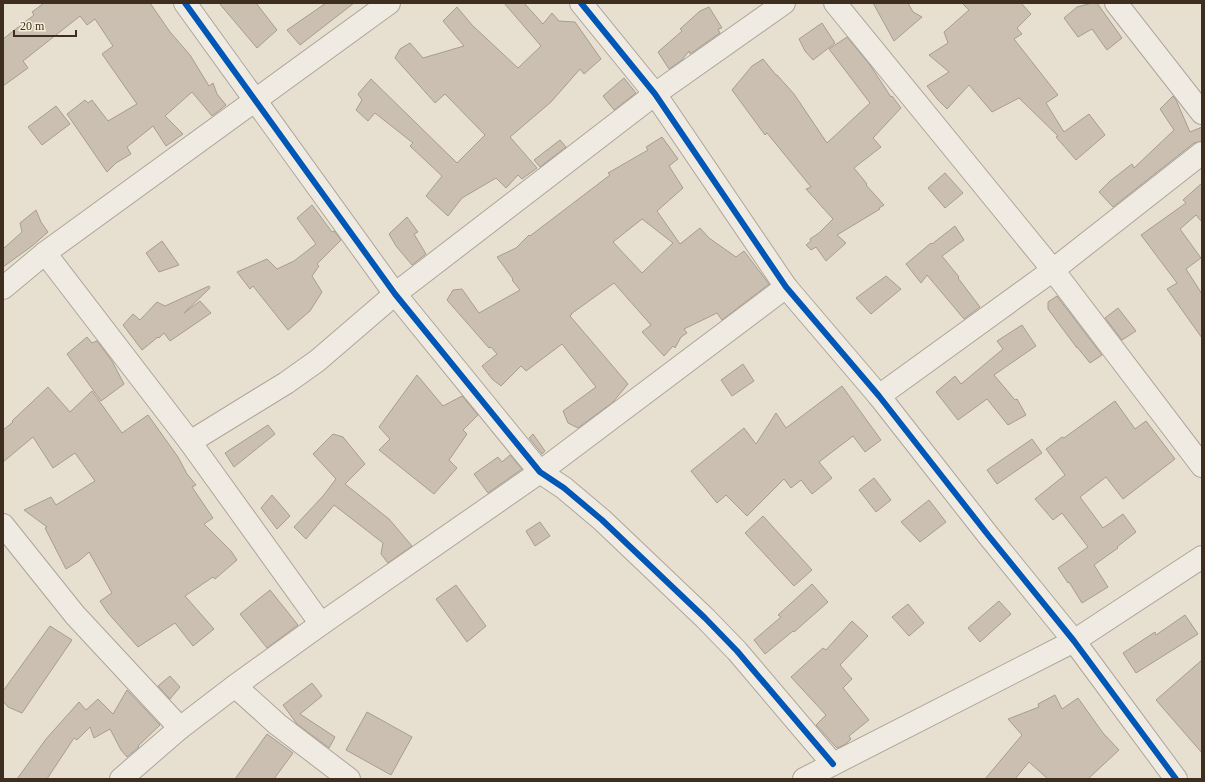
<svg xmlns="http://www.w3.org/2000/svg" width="1205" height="782" font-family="'Times New Roman',serif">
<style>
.building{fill:#cbbfb2;stroke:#a89c90;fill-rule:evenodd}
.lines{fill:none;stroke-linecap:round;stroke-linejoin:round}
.minor-casing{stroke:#ada599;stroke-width:24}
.minor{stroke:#efebe3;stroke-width:22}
.cycleway-casing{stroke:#f7eed8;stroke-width:8}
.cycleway{stroke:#0057b8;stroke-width:6}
</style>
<rect width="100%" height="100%" fill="#e7e0d1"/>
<!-- building -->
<g class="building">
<path d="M44 3H150L170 32 190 55 209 86 213 83 217 94 226 105 212 116 192 92 165 116 183 134 166 146 153 126 127 147 131 154 116 163 107 172 67 114 85 100 88 103 92 100 108 121 137 104 102 54 113 46 95 19 87 25 80 16 23 61 28 68 3 86V39L34 15 32 12Z"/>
<path d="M219 3H256L277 30 257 48Z"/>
<path d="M326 3H354L300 45 287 30Z"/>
<path d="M504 3H524L543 24 552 13 559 21 575 22 601 59 584 74 580 69 551 102 510 137 537 168 522 179 518 175 506 188 496 178 462 198 448 216 426 196 442 176 410 146 413 143 375 113 368 121 356 110 362 100 358 94 371 79 457 163 485 135 445 94 435 103 395 58 400 49 410 43 423 58 464 46 443 21 457 7 472 25 518 68 541 46Z"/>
<path d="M873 3H908L913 12 922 17 894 41Z"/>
<path d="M962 3H1021L1031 14 1017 28 1022 34 1014 39 1058 95 1046 103 1064 132 1089 114 1105 135 1076 160 1056 137 1058 136 1019 98 992 112 969 85 947 109 938 100 927 86 949 72 929 55 948 43 944 32 969 10Z"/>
<path d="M1092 3H1097L1122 38 1107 50 1092 29 1078 37 1064 18 1077 7Z"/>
<path d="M709 7 722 28 718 29 720 33 690 54 689 51 682 60 669 69 658 52 682 31 680 29 700 11Z"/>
<path d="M822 23 835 43 813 60 805 51 799 39Z"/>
<path d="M847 37 870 65 891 97 892 96 901 108 873 138 881 147 854 168 867 184 866 185 884 205 879 208 880 209 837 235 846 243 826 261 816 247 811 250 806 245 811 241 810 239 819 233 833 219 806 189 811 187 767 133 765 135 732 90 752 66 763 59 776 75H777L794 94 827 143 870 103 829 49Z"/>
<path d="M624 78 636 93 614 110 603 96Z"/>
<path d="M1173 96 1176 100 1190 132 1202 127V141L1194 143 1113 207 1099 192 1110 181 1132 164 1134 168 1174 130 1160 109Z"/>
<path d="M56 106 70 124 42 145 28 127Z"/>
<path d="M662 137 678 159 669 166 683 188 657 211 680 244 700 228 709 238 736 257 744 251 769 284 722 320 717 313 684 329 687 333 681 337 675 348 673 346 664 356 642 332 651 325 614 283 571 314H572L570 316 628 384 613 402 578 428 568 423 563 411 596 387 562 344 526 371 521 366 501 386 492 379 482 366 497 354 491 347 489 348 447 300 453 290 462 289 479 313 520 290 512 280 513 279 497 257 516 248 529 235 530 236 610 175 608 173 648 150 646 147ZM642 219 673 243 642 273 613 242Z"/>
<path d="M560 140 566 147 540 167 534 160Z"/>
<path d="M945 173 963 193 945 208 928 188Z"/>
<path d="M1202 183V222L1196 215 1180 229 1201 258 1186 269 1202 294V338L1167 289 1177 283 1141 235 1186 203 1183 200Z"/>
<path d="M312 205 332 232 334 231 341 240 317 264 319 266 312 276 322 292 310 311 288 330 253 286 250 289 237 272 267 259 277 269 294 261 316 244 297 218Z"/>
<path d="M36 210 41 222 48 232 32 246 3 267V249L22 232 20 223Z"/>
<path d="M407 217 418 232 414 234 426 254 412 265 396 246 389 234Z"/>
<path d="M955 226 964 240 942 256 959 277 958 278 980 307 964 319 927 275 921 283 906 264 931 243 932 244Z"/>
<path d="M162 241 179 265 159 272 146 253Z"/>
<path d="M886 276 901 289 871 314 856 298Z"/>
<path d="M209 286 210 288 184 313 200 301 211 313 170 341 164 333 159 338 158 337 142 350 123 325 133 314 140 320 157 302 165 306Z"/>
<path d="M1057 296 1102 355 1090 363 1077 347V348L1048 309V302Z"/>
<path d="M1118 308 1136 331 1122 340 1105 318Z"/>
<path d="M1022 325 1036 346 994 375 1015 400 1017 399 1026 415 1008 425 987 399 958 420 936 392 955 376 961 384 1003 349 997 341Z"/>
<path d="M87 337 92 343 97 341 112 361 124 384 101 401 67 354Z"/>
<path d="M743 364 754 381 732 396 721 380Z"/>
<path d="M417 375 443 406 462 396 478 415 463 430 467 434 449 460 457 468 434 494 379 450 390 439 379 427Z"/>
<path d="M842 386 881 440 865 452 853 436 819 462 832 478 812 494 801 480 791 488 784 479 747 516 726 495 717 503 691 471 744 428 756 444 776 413 786 428Z"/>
<path d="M48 387 70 412 92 391 122 433 148 415 178 457 187 474 196 485 192 487 213 518 204 524 231 551 237 560 215 579 213 577 185 596 214 629 193 646 175 623 138 647 108 613 100 601 112 593 89 552 79 561 66 569 45 528 47 527 24 510 51 497 56 505 95 481 75 453 53 468 33 437 3 462V430L13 422 12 421Z"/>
<path d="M1115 401 1135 429 1146 421 1175 459 1123 499 1106 477 1080 497 1103 528 1123 514 1136 532 1117 547 1118 548 1094 565 1108 587 1082 603 1069 582 1068 583 1058 568 1088 547 1062 513 1053 520 1035 499 1065 475 1046 449 1062 437 1064 438Z"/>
<path d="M268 425 275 434 234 467 225 453Z"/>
<path d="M333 434 343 437 365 464 345 484 389 519 412 546 388 563 381 554 383 543 334 505 306 539 294 527 323 496 336 479 313 454Z"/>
<path d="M533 434 545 451 542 454 529 438Z"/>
<path d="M1032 439 1042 453 997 484 987 470Z"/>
<path d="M510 455 522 469 488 493 474 474 498 457 502 462Z"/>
<path d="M874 478 891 500 876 512 859 490Z"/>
<path d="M272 495 290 516 277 529 261 508Z"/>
<path d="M929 500 946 522 920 542 901 522Z"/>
<path d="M763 516 812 570 794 586 745 533Z"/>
<path d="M540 522 550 536 535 546 526 531Z"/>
<path d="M812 584 828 602 794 632 793 631 765 654 754 640 781 617 778 615Z"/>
<path d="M456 585 486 626 467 642 436 599Z"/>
<path d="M270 590 298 625 267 648 240 614Z"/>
<path d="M999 601 1011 614 980 642 968 628Z"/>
<path d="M908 604 924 623 909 636 892 617Z"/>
<path d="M1185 615 1198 634 1136 673 1123 653 1155 632 1156 635Z"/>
<path d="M852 621 868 636 840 665 852 679 843 688 869 720 849 736 851 739 846 744 837 748 816 725 826 715 791 677 823 648 826 650Z"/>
<path d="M50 626 72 640 22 713 8 707 3 701V691Z"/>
<path d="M1202 660V753L1156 700Z"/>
<path d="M170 676 180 687 170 699 158 686Z"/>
<path d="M312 683 322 696 300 714 335 737 329 748 297 724 283 705Z"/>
<path d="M127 690 160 725 138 746 139 747 127 757 121 750 110 729 94 738 90 727 77 740 74 738 47 779H17L46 739 79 702 86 710 98 699 113 714Z"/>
<path d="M1055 695 1062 709 1078 698 1103 733 1119 750 1088 779H1048L1029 762 1015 779H985L1022 735 1008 719 1039 707 1038 704Z"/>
<path d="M367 712 412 737 391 775 346 750Z"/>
<path d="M267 734 293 753 274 779H235Z"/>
</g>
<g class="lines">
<!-- minor casing -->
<g class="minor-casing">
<g id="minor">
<path d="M185 3 395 294 540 472 564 488 602 520 705 618 737 651 833 764"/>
<path d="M581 3 655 94 786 287 879 396 988 535 1074 641 1176 779"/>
<path d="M835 3 1053 270 1202 466"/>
<path d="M1116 3 1202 113"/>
<path d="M45 253 190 442 286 383 317 361 395 294 655 94 784 3"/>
<path d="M3 288 45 253 389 3"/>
<path d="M879 396 1053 270 1202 153"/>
<path d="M190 442 321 624"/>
<path d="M3 525 75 615 180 728"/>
<path d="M235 686 321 624 540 472 786 287"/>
<path d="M121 779 180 728 235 686 277 724 349 779"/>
<path d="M804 779 1074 641 1202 557"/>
</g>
</g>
<!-- minor -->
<use href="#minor" class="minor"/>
<!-- cycleway casing -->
<g class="cycleway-casing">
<g id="cycleway">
<path d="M185 3 395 294 540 472 564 488 602 520 705 618 737 651 833 764"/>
<path d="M581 3 655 94 786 287 879 396 988 535 1074 641 1176 779"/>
</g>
</g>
<!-- cycleway -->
<use href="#cycleway" class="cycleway"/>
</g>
<!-- border -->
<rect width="1205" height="782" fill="none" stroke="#3d2e20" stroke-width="8"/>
<!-- scale -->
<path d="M14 30v6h62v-6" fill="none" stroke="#3d2e20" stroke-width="2"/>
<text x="20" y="30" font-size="12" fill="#3d2e20" stroke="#f7eed8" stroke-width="3" paint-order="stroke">20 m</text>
</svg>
